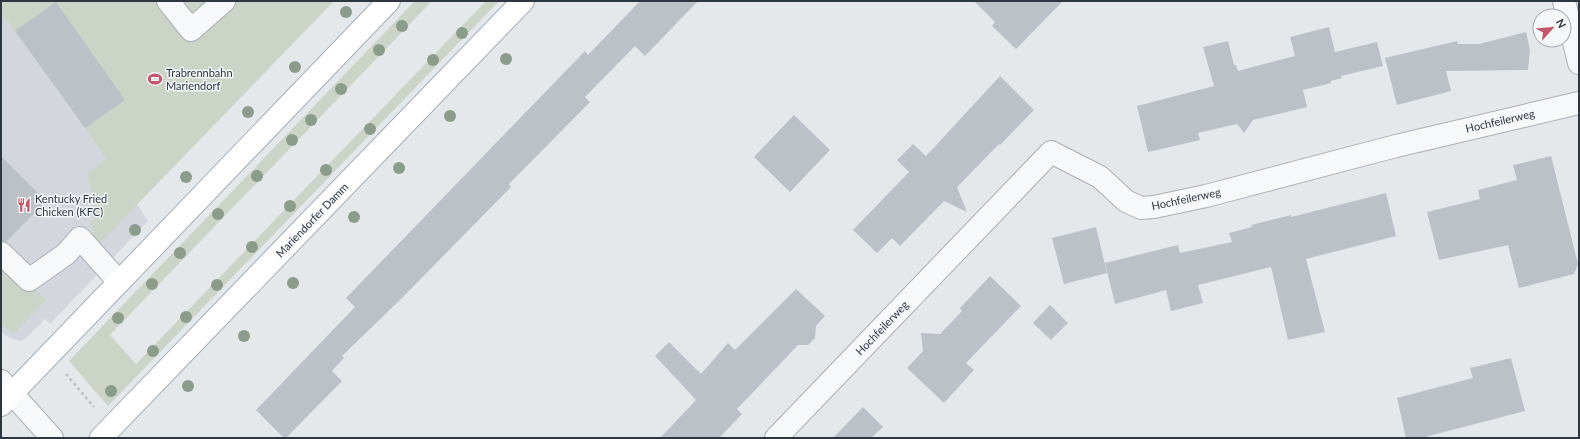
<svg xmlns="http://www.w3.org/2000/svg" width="1580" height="439" viewBox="0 0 1580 439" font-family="Lato,sans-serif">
	<rect width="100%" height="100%" fill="#e5e8eb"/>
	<path fill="#d3d7dd" d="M1 12 85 128 148 221 50 324 45 319 24 340 19 341 8 337 1 331Z"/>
	<path fill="#cbd4c7" d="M1 1H334L97 246 90 223 98 216 87 173 106 159 85 128 1 12Z
		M415 1H432L110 335 136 364 486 1H499L108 406 69 361Z
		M1 256 46 300 13 334 1 323Z"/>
	<path fill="#bcc1c8" d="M640 1H698L645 56 635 46 585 97 590 102 509 184 511 187 403 297 342 356 344 358 332 371 342 381 286 438H284L256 410 355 307 346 298 585 51 588 55Z
		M974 1H1063L1016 49 992 26 995 22Z
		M56 2 125 100 85 128 15 31Z
		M1329 27 1335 52 1377 42 1383 66 1341 76 1342 78 1331 81V83L1303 90 1307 107 1253 120 1244 133 1237 124 1198 133 1200 140 1148 152 1137 106 1214 86 1203 47 1228 41 1234 65H1236L1238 71 1295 56 1290 37Z
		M1526 32 1530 50 1528 70 1446 71 1451 91 1397 105 1385 58 1457 41 1458 44H1479Z
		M1000 76 1034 110 1000 145 999 144 957 187 967 212 944 201 900 246 892 238 877 253 853 230 909 172 897 160 913 144 926 156Z
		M794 115 830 150 790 192 754 157Z
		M1 156 46 201 6 242 1 241Z
		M1551 156 1578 264 1574 274 1519 288 1508 245 1439 260 1427 212 1480 199 1478 190 1517 180 1513 165Z
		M1386 193 1396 236 1306 259 1325 332 1288 340 1271 267 1198 285 1203 303 1171 311 1166 290 1115 304 1105 263 1178 245 1180 253 1232 242 1229 233 1252 227 1251 225 1291 215V217Z
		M1096 227 1107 273 1064 284 1052 238Z
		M990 276 1021 306 966 363 974 370 944 403 907 368 923 351 921 333 940 334 962 311 960 308Z
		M796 289 825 316 816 326 815 338 808 345H798L737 409 742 414 719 438H660L696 400 655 356 669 342 701 374 728 343 735 350Z
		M1050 305 1068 323 1051 340 1033 323Z
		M1511 358 1525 411 1421 438H1406L1397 398 1473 378 1470 368Z
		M863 407 883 427 871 438H833Z"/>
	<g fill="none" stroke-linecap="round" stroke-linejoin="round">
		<defs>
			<path id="minor" d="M168 1 191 30 224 1
				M1564 1 1579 63
				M1 253 29 280 66 254 80 238 119 282
				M1 381 52 438
				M776 438 1051 152 1100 177 1126 201 1141 208 1154 207 1206 196 1396 146 1579 103"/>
			<path id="major" d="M1 405 389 1
				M101 438 523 1"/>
		</defs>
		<use href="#minor" stroke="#aaafb5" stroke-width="24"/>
		<use href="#major" stroke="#a5adb6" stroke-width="24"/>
		<path stroke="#bbbec3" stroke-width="2.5" stroke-dasharray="3 3" stroke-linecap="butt" d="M66 374 94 407"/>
		<use href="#minor" stroke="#f7f8fa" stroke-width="22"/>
		<use href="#major" stroke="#fff" stroke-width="22"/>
	</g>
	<g fill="#8c9c8b">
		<circle cx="346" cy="12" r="6"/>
		<circle cx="402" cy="26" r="6"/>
		<circle cx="462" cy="33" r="6"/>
		<circle cx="379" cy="50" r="6"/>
		<circle cx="506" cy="59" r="6"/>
		<circle cx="433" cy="60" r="6"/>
		<circle cx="295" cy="67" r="6"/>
		<circle cx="341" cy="89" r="6"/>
		<circle cx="248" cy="112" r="6"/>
		<circle cx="450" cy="116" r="6"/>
		<circle cx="311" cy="120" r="6"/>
		<circle cx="370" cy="129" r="6"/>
		<circle cx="292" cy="140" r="6"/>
		<circle cx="399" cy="168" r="6"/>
		<circle cx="326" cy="170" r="6"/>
		<circle cx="257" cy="176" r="6"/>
		<circle cx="186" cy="177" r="6"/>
		<circle cx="290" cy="206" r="6"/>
		<circle cx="218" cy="214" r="6"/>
		<circle cx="354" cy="217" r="6"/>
		<circle cx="135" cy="230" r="6"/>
		<circle cx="252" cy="247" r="6"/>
		<circle cx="180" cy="253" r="6"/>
		<circle cx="293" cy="283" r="6"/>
		<circle cx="152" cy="284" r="6"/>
		<circle cx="217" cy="285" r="6"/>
		<circle cx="186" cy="317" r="6"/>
		<circle cx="118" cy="318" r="6"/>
		<circle cx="244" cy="336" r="6"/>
		<circle cx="153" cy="351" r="6"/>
		<circle cx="188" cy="386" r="6"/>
		<circle cx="111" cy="391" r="6"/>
	</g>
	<defs>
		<symbol id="stadium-bare" viewBox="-9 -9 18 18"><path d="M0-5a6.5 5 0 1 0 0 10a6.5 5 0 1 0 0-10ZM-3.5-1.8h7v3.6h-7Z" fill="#c3576e" stroke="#f4f6f8" stroke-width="2.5" paint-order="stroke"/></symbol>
		<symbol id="restaurant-bare" viewBox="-9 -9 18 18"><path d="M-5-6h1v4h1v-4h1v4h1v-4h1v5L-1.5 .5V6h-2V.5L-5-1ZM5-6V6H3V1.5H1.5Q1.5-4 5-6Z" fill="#c3576e" stroke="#f4f6f8" stroke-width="2.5" paint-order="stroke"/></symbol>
	</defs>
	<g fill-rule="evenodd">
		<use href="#stadium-bare" x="145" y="69" width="20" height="20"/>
		<use href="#restaurant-bare" x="14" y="195" width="20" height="20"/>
	</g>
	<g text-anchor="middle" stroke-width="3" stroke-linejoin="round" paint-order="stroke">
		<g font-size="11" fill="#2e3642" stroke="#f4f6f8" text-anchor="start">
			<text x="166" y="77">Trabrennbahn<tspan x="166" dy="13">Mariendorf</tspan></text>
			<text x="35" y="203">Kentucky Fried<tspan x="35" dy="13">Chicken (KFC)</tspan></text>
		</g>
		<g font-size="11" fill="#2e3642" stroke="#f4f6f8">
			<text transform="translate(1500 121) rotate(-13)" y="4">Hochfeilerweg</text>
			<text transform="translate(1186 199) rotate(-12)" y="4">Hochfeilerweg</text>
			<text transform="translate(312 220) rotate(-46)" y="4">Mariendorfer Damm</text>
			<text transform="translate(882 328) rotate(-46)" y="4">Hochfeilerweg</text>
		</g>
	</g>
	<rect width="1580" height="439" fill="none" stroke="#2e3642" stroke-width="4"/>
	<g transform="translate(1552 28) rotate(63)"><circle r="19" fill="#f4f6f8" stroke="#a5a9af"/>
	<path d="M0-3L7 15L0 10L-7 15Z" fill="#c3576e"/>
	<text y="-6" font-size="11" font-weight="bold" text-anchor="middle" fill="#2e3642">N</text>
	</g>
</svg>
